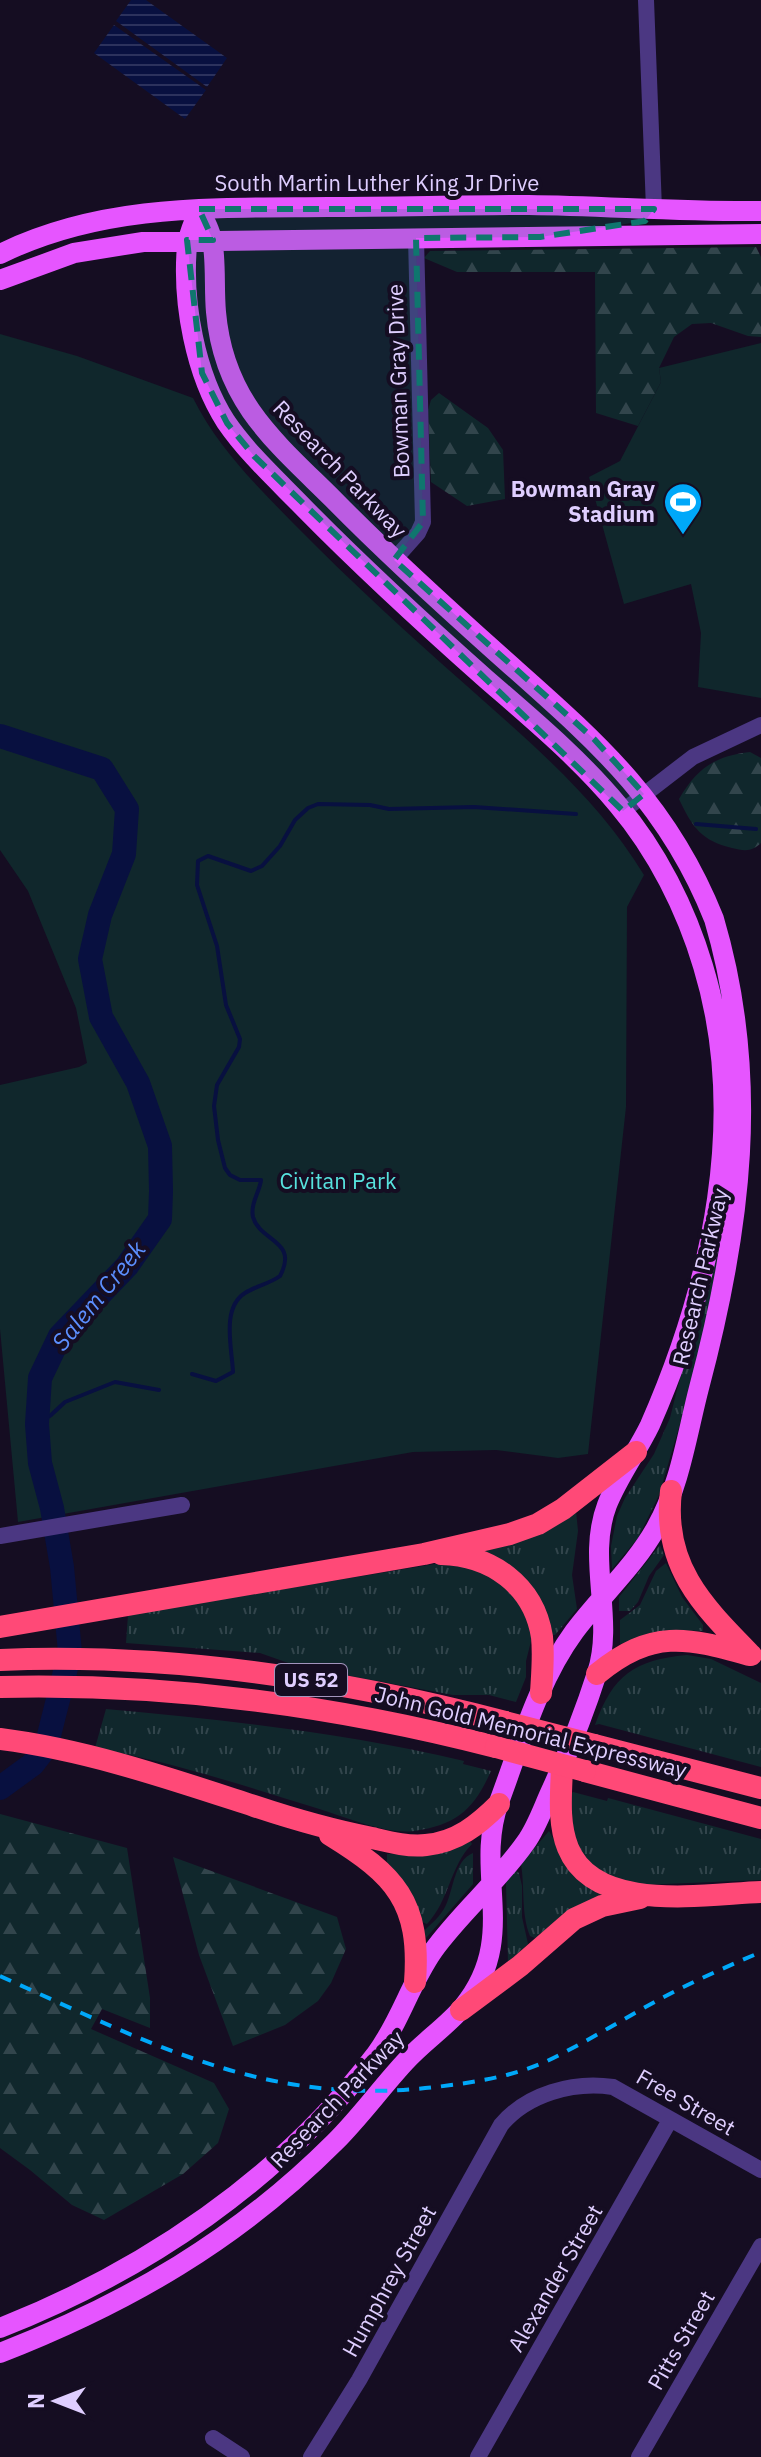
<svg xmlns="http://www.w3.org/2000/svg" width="761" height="2457" viewBox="0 0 761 2457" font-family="'IBM Plex Sans',sans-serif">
	<defs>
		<pattern id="grass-tufts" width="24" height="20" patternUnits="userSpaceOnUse" patternTransform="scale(2)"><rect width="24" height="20" fill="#10272c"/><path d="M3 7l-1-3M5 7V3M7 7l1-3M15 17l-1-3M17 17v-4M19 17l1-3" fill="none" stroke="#32454c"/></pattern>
		<pattern id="forest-firs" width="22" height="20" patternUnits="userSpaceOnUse" patternTransform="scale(2)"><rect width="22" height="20" fill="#10272c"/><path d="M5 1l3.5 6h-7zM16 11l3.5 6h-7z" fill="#32454c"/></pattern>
		<pattern id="water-rules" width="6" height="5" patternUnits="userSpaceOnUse" patternTransform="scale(2)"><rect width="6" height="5" fill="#081040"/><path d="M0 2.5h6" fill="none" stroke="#2c325d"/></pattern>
	</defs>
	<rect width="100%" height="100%" fill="#150d22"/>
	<path fill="url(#grass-tufts)" d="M717 978 729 1003 732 1213 685 1407 659 1495 638 1538 612 1569 611 1546 617 1516 625 1498 654 1454 670 1418 718 1226 712 979Z
		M576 1511 578 1531 572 1575 577 1609 555 1635H550L475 1548Z
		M660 1545 664 1555 649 1576 638 1602 630 1611H619V1597Z
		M447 1562 480 1568 519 1599 531 1631V1641L526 1661V1677L516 1702 489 1695H453L297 1666 260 1653 126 1643 128 1615Z
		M666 1563 682 1597 703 1625V1631L671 1630 620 1644V1620L640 1605 656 1571Z
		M687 1655 711 1659 761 1683V1767L599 1724 595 1725C613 1675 634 1660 687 1655Z
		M106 1709C227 1720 346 1733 464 1761L463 1764 491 1771C474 1809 457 1825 414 1831 386 1835 341 1815 313 1807 242 1785 168 1761 95 1748Z
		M573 1792 607 1801 608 1798 761 1839V1880L639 1885 602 1876 575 1844 570 1794Z
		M549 1831 556 1844 602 1896 569 1910 535 1938 530 1936C521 1914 525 1888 521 1864Z
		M470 1841 472 1844C450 1866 449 1901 427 1924L422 1922 400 1877 387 1862V1854L428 1855Z
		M473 1853V1884L426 1938 424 1931C432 1923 441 1916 446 1905 454 1888 454 1861 473 1853Z
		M515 1870 519 1873 522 1886V1917L528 1944 508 1962 506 1883Z"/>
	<path fill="url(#forest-firs)" d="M756 247 761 257V337L748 336 711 323 692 324 674 337 659 368 661 382 638 426 596 413 595 272H457L424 258 430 251Z
		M439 393 488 428 503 450 505 499 467 506 431 482 428 410 431 400Z
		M750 752 761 758V843C752 852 744 851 732 848 702 841 692 827 679 799 697 768 715 756 750 752Z
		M0 1814 127 1848 150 1998V2028L102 2009 91 2029 214 2083 229 2109 218 2143 183 2174 104 2220 72 2205 30 2170 0 2148Z
		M173 1857 337 1917 346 1949 331 1983 318 2001 285 2025 233 2046 199 1955Z"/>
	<path fill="#10272c" d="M0 334 77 356 193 398C218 448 256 485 295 525 350 581 408 634 467 686 533 745 598 799 644 875L627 907 626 1107 588 1454 558 1458 496 1450 413 1452 18 1522 0 1329V1085L79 1067 87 1063 76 1008 28 891 0 850Z
		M761 343V698L698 687 701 633 691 584 624 604 589 477 620 461 661 382 659 368Z"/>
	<path fill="url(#water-rules)" d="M131 0H146L227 58 207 87 116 21Z
		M114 25 206 90 185 119 94 53Z"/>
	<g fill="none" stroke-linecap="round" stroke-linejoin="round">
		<path stroke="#081040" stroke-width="4" d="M696 824 756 829
			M192 1374 216 1381 233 1372C232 1348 221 1308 245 1293 256 1286 269 1284 280 1276 299 1240 260 1242 253 1217 250 1204 260 1191 261 1180H240L230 1175 225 1168 218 1140 214 1106 217 1085 239 1047 240 1039 226 1005 217 946 197 885 198 861 208 856 251 871 262 866 280 846 295 820 308 808 318 804 370 805 389 809 474 807 576 814
			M37 1424 51 1415 65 1402 115 1382 159 1390"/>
		<path stroke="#081040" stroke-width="24" d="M0 736 102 769 127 809 124 854 100 915 90 959 101 1017 138 1083 160 1146 161 1191 160 1219 127 1266 60 1336 40 1378 37 1424 40 1463 52 1508 62 1567 70 1652 46 1747 33 1764 0 1788"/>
		<path stroke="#4b3782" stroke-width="16" d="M646 0 654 209
			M394 560 418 533 423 522 416 238
			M623 811 693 757 761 725
			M0 1536 182 1505
			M213 2438 242 2457
			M311 2457 359 2380 501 2125C527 2094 573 2081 613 2087L761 2170
			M478 2457 670 2120
			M639 2457 761 2246"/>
		<path stroke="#e655ff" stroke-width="20" d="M0 254C103 203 216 208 328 207 395 207 462 205 529 205 607 206 684 212 761 211
			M0 280 74 253 143 242 761 234
			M0 2328C145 2271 281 2179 376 2054 400 2022 410 1984 433 1951 461 1912 499 1881 526 1842 536 1828 542 1811 549 1795 567 1756 584 1714 597 1673 615 1618 586 1560 607 1505 618 1477 637 1452 650 1425 712 1284 749 1117 703 966 686 909 657 851 618 805 579 758 532 719 486 679 424 624 363 568 305 509 278 481 248 454 226 422 195 374 182 302 187 246 188 233 195 221 199 209
			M0 2353C128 2303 237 2240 335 2142 360 2117 381 2088 405 2062 423 2042 446 2027 463 2007 520 1937 473 1875 499 1802 520 1746 538 1681 574 1632 600 1597 634 1567 656 1528 680 1486 687 1434 699 1388 741 1230 761 1078 714 919 666 798 591 737 498 654 442 604 386 553 333 499 305 471 274 444 251 411 231 382 219 347 216 312 214 290 216 267 213 246 212 233 205 221 199 209"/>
		<path stroke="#ff4977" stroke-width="22" d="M671 1491C662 1566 703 1606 751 1655
			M441 1554C491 1555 534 1585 542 1637 544 1656 542 1675 541 1693
			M0 1627 424 1554 510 1534 538 1524 563 1509 636 1452
			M0 1660C170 1653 341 1679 505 1722
			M597 1674C652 1629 686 1637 749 1655
			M0 1687C168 1683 333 1705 496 1747
			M0 1739C87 1750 171 1779 254 1806 293 1819 331 1830 372 1838 389 1842 408 1847 426 1845 457 1842 478 1825 499 1804
			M594 1745 761 1788
			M562 1768C561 1795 558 1823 568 1848 595 1914 704 1894 761 1892
			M585 1771 761 1818
			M330 1835C395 1875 421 1902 415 1982
			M461 2010 520 1966 574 1919 602 1906 640 1898"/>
		<path stroke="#00a8f9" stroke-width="4" stroke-dasharray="12 10" stroke-linecap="butt" d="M0 1976C156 2046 274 2111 451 2085 483 2081 515 2075 545 2062 585 2043 623 2019 662 1998 694 1981 728 1966 761 1952"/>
		<path stroke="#ff4977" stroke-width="22" d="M505 1722 594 1745
			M496 1747 585 1771"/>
	</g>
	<path fill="#0f766e" fill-opacity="0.2" stroke="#0f766e" stroke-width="6" stroke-dasharray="16 10" stroke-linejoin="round" d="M199 209H654L645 221 540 237 416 238 423 522 394 560 594 739 644 794 623 811 254 456 227 423 202 373 187 240H213Z"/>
	<defs>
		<symbol id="stadium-pin" viewBox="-11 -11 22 30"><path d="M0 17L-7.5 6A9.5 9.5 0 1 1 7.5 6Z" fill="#00a8f9" stroke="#150d22"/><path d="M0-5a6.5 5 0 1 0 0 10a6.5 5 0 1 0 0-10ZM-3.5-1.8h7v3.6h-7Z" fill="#fff"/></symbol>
	</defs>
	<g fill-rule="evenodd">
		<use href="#stadium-pin" x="661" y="480" width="44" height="60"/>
	</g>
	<g text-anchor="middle" stroke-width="8" stroke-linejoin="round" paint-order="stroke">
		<rect fill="#150d22" stroke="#a294bd" stroke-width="2" x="275" y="1664" width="72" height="32" rx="6"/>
		<g font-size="20" font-weight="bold" fill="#dfceff">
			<text x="311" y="1687">US 52</text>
		</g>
		<g font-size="22" fill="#dfceff" stroke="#150d22">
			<text x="377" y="191">South Martin Luther King Jr Drive</text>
			<text transform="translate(398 381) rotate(-92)" y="8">Bowman Gray Drive</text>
			<text transform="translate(340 469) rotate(46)" y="8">Research Parkway</text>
			<text transform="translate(700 1277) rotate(-77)" y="8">Research Parkway</text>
			<text transform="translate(531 1732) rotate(14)" y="8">John Gold Memorial Expressway</text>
			<text transform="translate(337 2099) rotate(-46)" y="8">Research Parkway</text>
			<text transform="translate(686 2102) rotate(30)" y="8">Free Street</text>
			<text transform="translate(555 2278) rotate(-60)" y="8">Alexander Street</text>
			<text transform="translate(389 2281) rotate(-61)" y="8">Humphrey Street</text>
			<text transform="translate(681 2340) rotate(-60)" y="8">Pitts Street</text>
		</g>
		<g font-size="22" font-weight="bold" fill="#dfceff" stroke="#150d22" text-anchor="end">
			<text x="655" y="497">Bowman Gray<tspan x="655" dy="25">Stadium</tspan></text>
		</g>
		<g font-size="22" fill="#57e2de" stroke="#150d22">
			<text x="338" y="1189">Civitan Park</text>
		</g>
		<g font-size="24" font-style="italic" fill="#5c8fff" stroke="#150d22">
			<text transform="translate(99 1296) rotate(-51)" y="8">Salem Creek</text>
		</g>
	</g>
	<g transform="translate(56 2401) rotate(270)" stroke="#150d22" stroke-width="6" paint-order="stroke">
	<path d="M0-6L14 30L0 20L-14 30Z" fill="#dfceff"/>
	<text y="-12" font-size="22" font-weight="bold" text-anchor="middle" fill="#dfceff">N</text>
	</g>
</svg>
